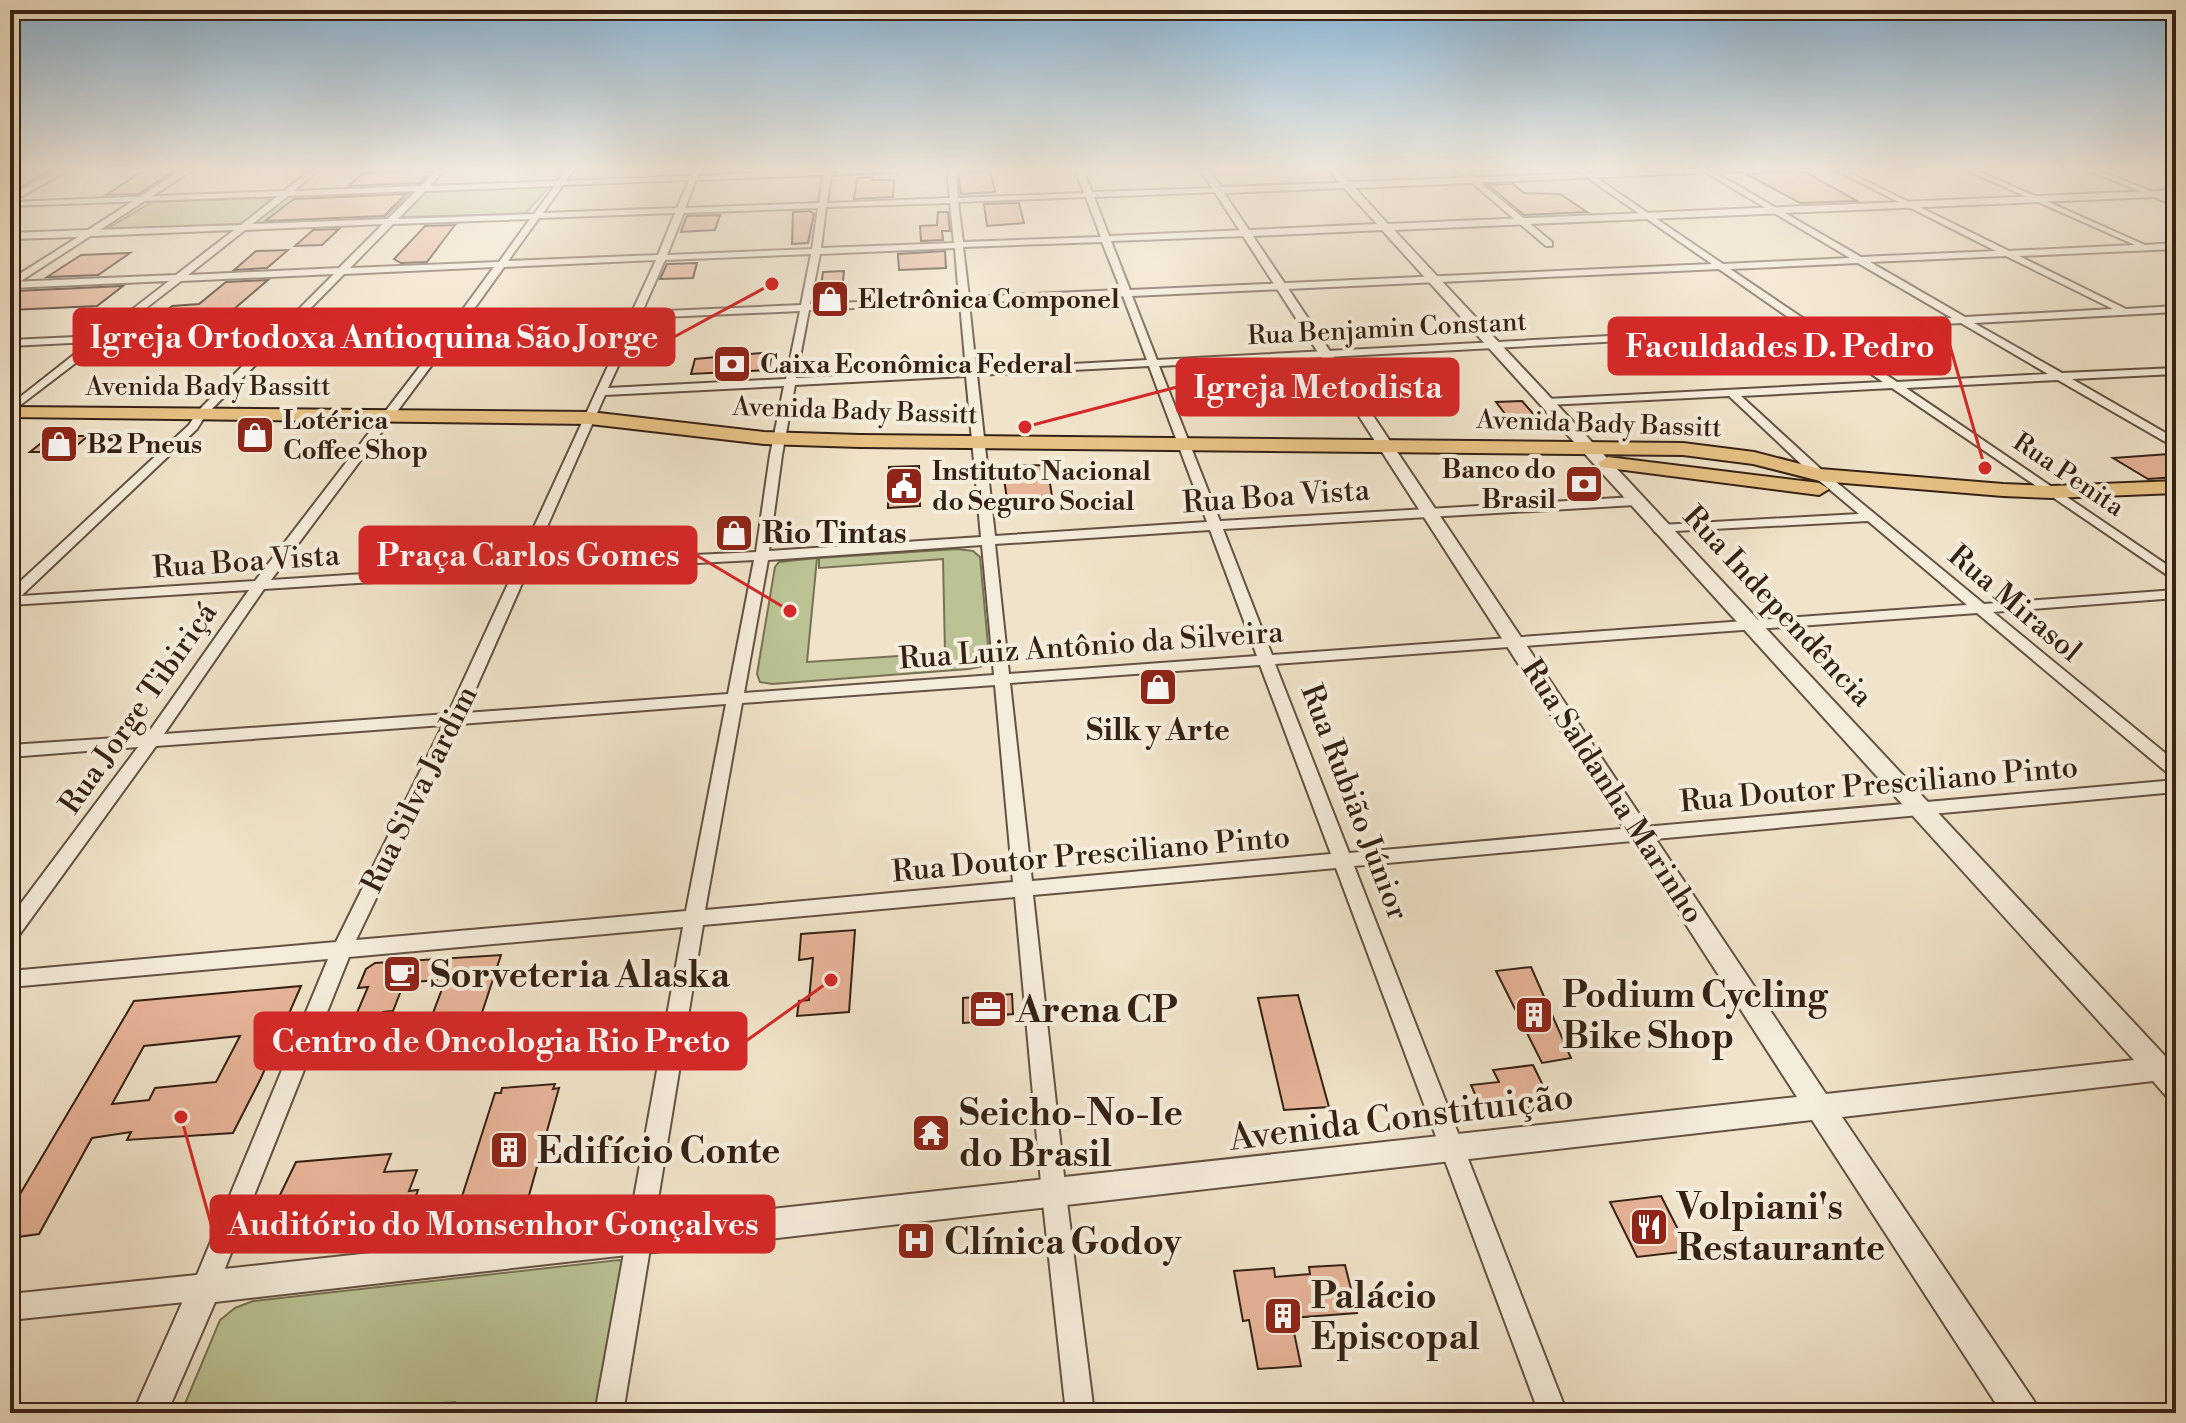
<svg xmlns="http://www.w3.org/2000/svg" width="2186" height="1423" viewBox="0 0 2186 1423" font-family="'Libre Bodoni',serif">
	<rect width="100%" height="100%" fill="#f0e3c9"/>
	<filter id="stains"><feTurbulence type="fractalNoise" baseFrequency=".0025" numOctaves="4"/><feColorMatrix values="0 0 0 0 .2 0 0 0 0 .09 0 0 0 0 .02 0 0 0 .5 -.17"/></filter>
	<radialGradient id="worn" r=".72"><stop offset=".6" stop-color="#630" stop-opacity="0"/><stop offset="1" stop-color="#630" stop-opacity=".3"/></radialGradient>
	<path fill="#bbc395" stroke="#787255" stroke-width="2" d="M549 187 525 214 400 217 426 192Z
		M412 192 383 219 254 223 288 197Z
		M265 198 270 200 243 223 231 226 105 230 152 202Z
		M958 549 973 551 980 557 989 656 983 666 969 669 772 684 760 682 757 674 775 567 779 562 817 558 807 662 945 653 943 559 819 568V558Z
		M619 1260 626 1263 599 1413H453L455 1402 425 1404 423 1413H181L220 1320 235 1308 253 1301Z"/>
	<path fill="#e7b498" stroke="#352115" stroke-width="2" fill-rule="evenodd" d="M26 169H52L10 193V178Z
		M146 169H177L139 194 106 195Z
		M432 171 420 183 349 186 363 173Z
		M991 171 995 192 961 194 958 172Z
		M1795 172H1805L1857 201 1800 203 1746 174Z
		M872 177V180H894L893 197 854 199 857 178Z
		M1513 184 1524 193 1560 194 1587 212 1524 215 1488 185Z
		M406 194 384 216 265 221 294 199Z
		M1019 203 1024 223 987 226 984 204Z
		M810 211 814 214 808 243 792 244 793 212Z
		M938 212H948L950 231H942L943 240 921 241 920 226 937 225Z
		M720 215 715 230 681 232 687 216Z
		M455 225 427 262 401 263 394 259 425 226Z
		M339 229 322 245 295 246 313 230Z
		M288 250 267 268 234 270 256 251Z
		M945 251 946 268 899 270 898 254Z
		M130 253 98 275 47 277 81 255Z
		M697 263 693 278 660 279 667 264Z
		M844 271 841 300 819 301 823 272Z
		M268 280 221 320 150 324 172 306 199 304 226 282Z
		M123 286 97 306 10 310V294L15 291Z
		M772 352 769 370 691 374 695 359Z
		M1522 401 1536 417 1509 419 1496 402Z
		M50 436H88L69 452H30Z
		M2169 454 2176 458V477L2148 479 2113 458Z
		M1047 465 1052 496 1007 499 1002 466Z
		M919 466 920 506 888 508 889 467Z
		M746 527 743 543 721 544 724 528Z
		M855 930 849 1012 797 1016 799 1001 809 1000 813 958 799 960 801 934Z
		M501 955 472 1043 463 1044 458 1057 415 1061 442 989H434L437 980 404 983 393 1011 383 1012 375 1031 348 1034 368 987 358 988 366 969 375 963Z
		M1531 967 1571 1058 1542 1063 1496 971Z
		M301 986 261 1078 233 1133 127 1140 131 1132 92 1138 39 1234 10 1238V1211L134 1001ZM240 1036 216 1082 155 1088 149 1100 112 1104 144 1046Z
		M1012 994 1013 1014 992 1016V1021L963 1023V998Z
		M1298 995 1329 1107 1284 1110 1258 998Z
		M1533 1065 1552 1104 1483 1112 1471 1085 1499 1082 1493 1070Z
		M555 1084 553 1089 559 1088 526 1206 520 1207 518 1213 461 1218 463 1212H457L495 1093H501L502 1088Z
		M391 1154 384 1172 417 1170 409 1191 418 1190 404 1231 366 1234 372 1220 273 1232 280 1213 275 1214 281 1198 278 1199 296 1162Z
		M1661 1196 1689 1251 1637 1257 1610 1202Z
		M1345 1265 1357 1313 1291 1318 1301 1366 1258 1369 1249 1320 1243 1321 1234 1271 1274 1268 1275 1277 1310 1274 1309 1267Z"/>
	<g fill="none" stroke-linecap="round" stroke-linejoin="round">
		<defs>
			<path id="minor" d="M312 169H320L294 191 421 186 438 169H445L430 186 558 181 567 169H574L566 181 691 176 693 169H701L698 176 824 169H934L831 175 827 203 950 198 947 169H955L958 198 1084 193 1075 169H1083L1092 192 1220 188 1217 192 1094 197 1109 236 1246 230 1250 233 1246 236 1111 241 1130 290 1712 264 1575 169H1583L1723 264 1850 258 1700 169H1709L1861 257 1996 251 1833 169H1842L2009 251 2135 245 1964 169H1974L2145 245 2176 243V249L2019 256 2126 309 2176 306V312L1974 323 2062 373 2176 368V374L2072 379 2176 439V448L2058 380 1906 388 2176 571V581L1892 388 1741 396 1824 472 1984 604 2176 590V598L1993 612 2176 762V777L2170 775 1977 613 1275 664 1349 853 2176 780V792L1354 866 1567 1413H1539L1336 868 1033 895 1066 1194 1094 1413H1066L1042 1194 1015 897 703 925 623 1413H595L683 927 349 957 214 1296 205 1300 10 1320V1294L197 1275 328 959 10 987V971L336 942 443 725 156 746 17 938 10 941V918L138 747 10 757V745L146 736 249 590 10 605V591L189 425 197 412 274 334 103 342 10 413V405L90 342 10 346V340L98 336 169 281 10 288V282L176 275 234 230 91 236 87 233 91 230 241 225 278 196 10 206V202L284 191ZM823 175 819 203 685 208 696 180ZM689 180 677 208 543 213 563 185ZM555 186 534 214 398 219 425 191ZM416 191 388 219 252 224 288 196ZM1086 197 1101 237 963 242 958 202ZM950 203 954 243 821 248 826 207ZM818 208 812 249 667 255 684 213ZM675 213 658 255 508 261 539 218ZM530 219 499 262 350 268 393 224ZM383 224 339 268 188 275 245 230ZM1102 242 1121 290 969 297 963 247ZM955 248 959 298 810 304 820 254ZM811 254 801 305 642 312 665 260ZM2006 256 2113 309 1965 317 1870 262ZM656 260 632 312 466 320 504 267ZM1858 263 1952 318 1813 325 1730 269ZM494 267 455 320 292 327 344 274ZM1719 269 1801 326 1157 360 1132 296ZM334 274 280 328 111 335 181 281ZM1123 296 1147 360 976 369 969 303ZM960 303 966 370 796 378 809 310ZM800 311 786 379 608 388 640 318ZM630 318 517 564 271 580 461 326ZM1961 323 2048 374 1897 382 1821 331ZM451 326 255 581 21 596 197 429 205 416 286 334ZM1809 331 1883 382 1547 399 1541 402 1547 405 1729 396 1816 478 1859 514 1660 525 1653 529 1655 532 1868 521 1967 605 1272 655 1223 529 1635 505 1641 501 1635 497 1220 521 1159 366ZM1149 366 1207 522 995 536 977 375ZM966 376 981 537 769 551 782 455 795 385ZM784 386 770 455 756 552 531 563 605 395ZM1210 530 1257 656 1009 674 995 544ZM982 545 994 675 744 693 768 560ZM754 560 728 694 465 713 527 572ZM513 573 448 714 164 734 264 589ZM1260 665 1331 854 1032 881 1010 683ZM995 685 1013 882 705 910 742 703ZM726 704 686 911 356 940 460 724Z
				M1456 169H1464L1552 242V246H1546Z
				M2085 169H2095L2176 201V206Z"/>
			<path id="tertiary" d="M59 169H70L10 203V196Z
				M183 169H194L10 288V280L78 237 10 239V233L88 230Z
				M1200 169H1209L1221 187 1339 183 1328 169H1337L1349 182 1698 169H1785L1355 188 1388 224 2176 190V196L1394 230 2165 1056 2176 1055V1099L2166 1096 2153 1081 1842 1117 2034 1401 2039 1413H2002L1812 1120 215 1302 167 1413H133L194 1276 205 1271 1797 1097ZM1344 188 1377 224 1249 230 1224 193ZM1382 230 2134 1060 1826 1094 1253 236Z"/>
			<path id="primary" d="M10 407 590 412 764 432 860 435 1683 443 1754 452 1820 469 2003 484 2052 486 2176 481V493L2052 498 2003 496 1820 481 1753 464 1683 455 860 447 764 444 590 424 10 417Z
				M1608 457 1819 483 1829 489 1819 495 1601 467 1598 463Z"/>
		</defs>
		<use href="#minor" stroke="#645242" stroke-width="4"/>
		<use href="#tertiary" stroke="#645242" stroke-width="4"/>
		<use href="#primary" stroke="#352115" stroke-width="4"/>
		<use href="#minor" fill="#f5eddc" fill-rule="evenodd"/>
		<use href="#tertiary" fill="#f5eddc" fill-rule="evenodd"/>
		<use href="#primary" fill="#e8c284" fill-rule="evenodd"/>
	</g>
	<linearGradient id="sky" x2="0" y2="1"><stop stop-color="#8bb7d8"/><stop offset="0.46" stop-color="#f8f2e7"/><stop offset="1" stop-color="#f8f2e7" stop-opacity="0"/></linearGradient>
	<rect width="2186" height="369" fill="url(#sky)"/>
	<defs>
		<symbol id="shop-square" viewBox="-11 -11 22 22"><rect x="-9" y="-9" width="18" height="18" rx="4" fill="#8f2418" stroke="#f5eddc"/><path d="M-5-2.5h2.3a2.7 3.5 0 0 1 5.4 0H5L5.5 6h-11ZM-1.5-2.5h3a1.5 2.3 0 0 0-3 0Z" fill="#fff"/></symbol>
		<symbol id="bank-square" viewBox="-11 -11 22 22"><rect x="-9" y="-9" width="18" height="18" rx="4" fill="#8f2418" stroke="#f5eddc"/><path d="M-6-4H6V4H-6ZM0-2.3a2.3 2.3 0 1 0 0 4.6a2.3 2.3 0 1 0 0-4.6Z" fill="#fff"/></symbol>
		<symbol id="civic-square" viewBox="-11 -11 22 22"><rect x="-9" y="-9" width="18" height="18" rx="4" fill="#8f2418" stroke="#f5eddc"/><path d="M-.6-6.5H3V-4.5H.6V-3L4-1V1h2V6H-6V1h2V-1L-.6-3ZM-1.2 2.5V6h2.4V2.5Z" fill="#fff"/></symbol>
		<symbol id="cafe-square" viewBox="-11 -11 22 22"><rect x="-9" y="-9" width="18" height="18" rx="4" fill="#8f2418" stroke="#f5eddc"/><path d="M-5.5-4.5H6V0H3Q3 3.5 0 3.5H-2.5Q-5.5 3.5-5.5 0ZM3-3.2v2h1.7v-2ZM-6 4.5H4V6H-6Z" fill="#fff"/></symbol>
		<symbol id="office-square" viewBox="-11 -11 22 22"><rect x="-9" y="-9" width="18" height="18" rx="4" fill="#8f2418" stroke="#f5eddc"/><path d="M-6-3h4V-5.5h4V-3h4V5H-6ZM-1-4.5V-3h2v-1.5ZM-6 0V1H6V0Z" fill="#fff"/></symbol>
		<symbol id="building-square" viewBox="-11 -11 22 22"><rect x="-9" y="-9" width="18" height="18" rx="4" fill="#8f2418" stroke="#f5eddc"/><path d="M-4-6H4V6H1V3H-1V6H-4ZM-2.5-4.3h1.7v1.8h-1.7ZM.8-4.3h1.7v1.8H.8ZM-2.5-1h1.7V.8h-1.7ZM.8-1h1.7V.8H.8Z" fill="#fff"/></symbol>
		<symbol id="temple-square" viewBox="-11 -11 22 22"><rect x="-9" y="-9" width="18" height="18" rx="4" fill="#8f2418" stroke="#f5eddc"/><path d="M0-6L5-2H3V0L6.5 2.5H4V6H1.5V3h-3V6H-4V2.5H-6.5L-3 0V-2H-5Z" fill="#fff"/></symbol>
		<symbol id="restaurant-square" viewBox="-11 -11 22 22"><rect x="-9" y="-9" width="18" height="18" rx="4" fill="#8f2418" stroke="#f5eddc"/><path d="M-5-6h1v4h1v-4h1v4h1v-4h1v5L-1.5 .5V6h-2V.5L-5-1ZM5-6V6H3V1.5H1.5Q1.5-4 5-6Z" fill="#fff"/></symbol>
		<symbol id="hospital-square" viewBox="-11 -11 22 22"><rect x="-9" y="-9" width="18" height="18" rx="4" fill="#8f2418" stroke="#f5eddc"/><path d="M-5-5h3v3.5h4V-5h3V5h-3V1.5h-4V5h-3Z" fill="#fff"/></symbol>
	</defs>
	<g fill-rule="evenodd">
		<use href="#shop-square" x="808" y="277" width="44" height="44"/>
		<use href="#bank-square" x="710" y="342" width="44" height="44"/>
		<use href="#shop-square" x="233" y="413" width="44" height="44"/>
		<use href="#shop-square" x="37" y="422" width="44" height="44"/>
		<use href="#bank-square" x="1562" y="462" width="44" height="44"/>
		<use href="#civic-square" x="882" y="464" width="44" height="44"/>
		<use href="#shop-square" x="712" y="511" width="44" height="44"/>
		<use href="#shop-square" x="1136" y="665" width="44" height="44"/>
		<use href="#cafe-square" x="380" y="952" width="44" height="44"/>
		<use href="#office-square" x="966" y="987" width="44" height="44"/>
		<use href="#building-square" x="1512" y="993" width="44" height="44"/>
		<use href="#temple-square" x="909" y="1111" width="44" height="44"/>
		<use href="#building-square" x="487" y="1128" width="44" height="44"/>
		<use href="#restaurant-square" x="1627" y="1205" width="44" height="44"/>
		<use href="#hospital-square" x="894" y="1219" width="44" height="44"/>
		<use href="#building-square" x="1261" y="1294" width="44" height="44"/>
	</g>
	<g text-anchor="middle" stroke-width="8" stroke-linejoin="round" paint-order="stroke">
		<g font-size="26" font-weight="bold" fill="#352115" stroke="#f5eddc" text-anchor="start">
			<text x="858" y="308">Eletrônica Componel</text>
			<text x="760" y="373">Caixa Econômica Federal</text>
			<text x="283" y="429">Lotérica<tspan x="283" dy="30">Coffee Shop</tspan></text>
			<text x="87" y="453">B2 Pneus</text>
			<text x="1556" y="478" text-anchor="end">Banco do<tspan x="1556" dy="30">Brasil</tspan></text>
			<text x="932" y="480">Instituto Nacional<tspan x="932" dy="30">do Seguro Social</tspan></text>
		</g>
		<g font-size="26" fill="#352115" stroke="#f5eddc">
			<text transform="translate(1387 328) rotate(-3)" y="9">Rua Benjamin Constant</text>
			<text x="208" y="395">Avenida Bady Bassitt</text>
			<text transform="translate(855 410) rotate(2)" y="9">Avenida Bady Bassitt</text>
			<text transform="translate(1599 423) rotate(2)" y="9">Avenida Bady Bassitt</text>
			<text transform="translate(2069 474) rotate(34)" y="9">Rua Penita</text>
		</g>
		<g font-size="30" fill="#352115" stroke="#f5eddc">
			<text transform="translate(1276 496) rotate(-4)" y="10">Rua Boa Vista</text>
			<text transform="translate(246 561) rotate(-4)" y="10">Rua Boa Vista</text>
			<text transform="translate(2015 603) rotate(40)" y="10">Rua Mirasol</text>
			<text transform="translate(1778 606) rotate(47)" y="10">Rua Independência</text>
			<text transform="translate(1091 645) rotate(-4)" y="10">Rua Luiz Antônio da Silveira</text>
			<text transform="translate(138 708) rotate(-55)" y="10">Rua Jorge Tibiriçá</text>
			<text transform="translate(1879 784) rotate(-5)" y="10">Rua Doutor Presciliano Pinto</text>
			<text transform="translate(419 789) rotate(-64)" y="10">Rua Silva Jardim</text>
			<text transform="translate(1613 791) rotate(57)" y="10">Rua Saldanha Marinho</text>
			<text transform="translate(1355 802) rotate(69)" y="10">Rua Rubião Júnior</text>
			<text transform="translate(1091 854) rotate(-5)" y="10">Rua Doutor Presciliano Pinto</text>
		</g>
		<g font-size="30" font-weight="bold" fill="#352115" stroke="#f5eddc" text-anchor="start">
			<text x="762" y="543">Rio Tintas</text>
			<text x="1158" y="740" text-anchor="middle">Silk y Arte</text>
		</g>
		<g font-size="36" font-weight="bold" fill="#352115" stroke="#f5eddc" text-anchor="start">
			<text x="430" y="987">Sorveteria Alaska</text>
			<text x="1562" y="1007">Podium Cycling<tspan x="1562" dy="41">Bike Shop</tspan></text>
			<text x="1016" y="1022">Arena CP</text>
			<text x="959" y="1125">Seicho-No-Ie<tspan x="959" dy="41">do Brasil</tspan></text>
			<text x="537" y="1163">Edifício Conte</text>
			<text x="1677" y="1219">Volpiani's<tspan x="1677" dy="41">Restaurante</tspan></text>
			<text x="944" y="1254">Clínica Godoy</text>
			<text x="1311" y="1308">Palácio<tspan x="1311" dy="41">Episcopal</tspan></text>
		</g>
		<g font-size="36" fill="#352115" stroke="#f5eddc">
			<text transform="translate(1401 1116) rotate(-7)" y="13">Avenida Constituição</text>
		</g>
	</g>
	<path fill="none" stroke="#d62828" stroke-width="3" d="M772 284L674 337M1985 468L1950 346M1025 427L1177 387M790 611L696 555M831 980L746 1041M181 1117L211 1224"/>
	<g fill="#d62828" stroke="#f5eddc" stroke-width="3">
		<circle cx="772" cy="284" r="8"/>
		<circle cx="1985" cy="468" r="8"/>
		<circle cx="1025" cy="427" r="8"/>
		<circle cx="790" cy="611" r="8"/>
		<circle cx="831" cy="980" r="8"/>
		<circle cx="181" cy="1117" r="8"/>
	</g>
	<g fill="#d62828" stroke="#d62828" stroke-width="3">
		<rect x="74" y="309" width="600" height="56" rx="8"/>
		<rect x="1609" y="318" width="341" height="56" rx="8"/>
		<rect x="1177" y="359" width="281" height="56" rx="8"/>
		<rect x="360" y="527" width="336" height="56" rx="8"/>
		<rect x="255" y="1013" width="491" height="56" rx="8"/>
		<rect x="211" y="1196" width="563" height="56" rx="8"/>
	</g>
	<g font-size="32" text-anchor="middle" font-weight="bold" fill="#fff">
		<text x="374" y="348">Igreja Ortodoxa Antioquina São Jorge</text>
		<text x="1780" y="357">Faculdades D. Pedro</text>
		<text x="1318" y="398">Igreja Metodista</text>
		<text x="528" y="566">Praça Carlos Gomes</text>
		<text x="501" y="1052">Centro de Oncologia Rio Preto</text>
		<text x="493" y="1235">Auditório do Monsenhor Gonçalves</text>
	</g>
	<rect width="2186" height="1423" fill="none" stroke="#f0e3c9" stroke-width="40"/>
	<rect x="12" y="12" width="2162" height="1399" fill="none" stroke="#352115" stroke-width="4"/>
	<rect x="20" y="20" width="2146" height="1383" fill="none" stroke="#352115" stroke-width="2"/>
	<rect width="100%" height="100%" filter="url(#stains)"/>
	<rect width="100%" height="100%" fill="url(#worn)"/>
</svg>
